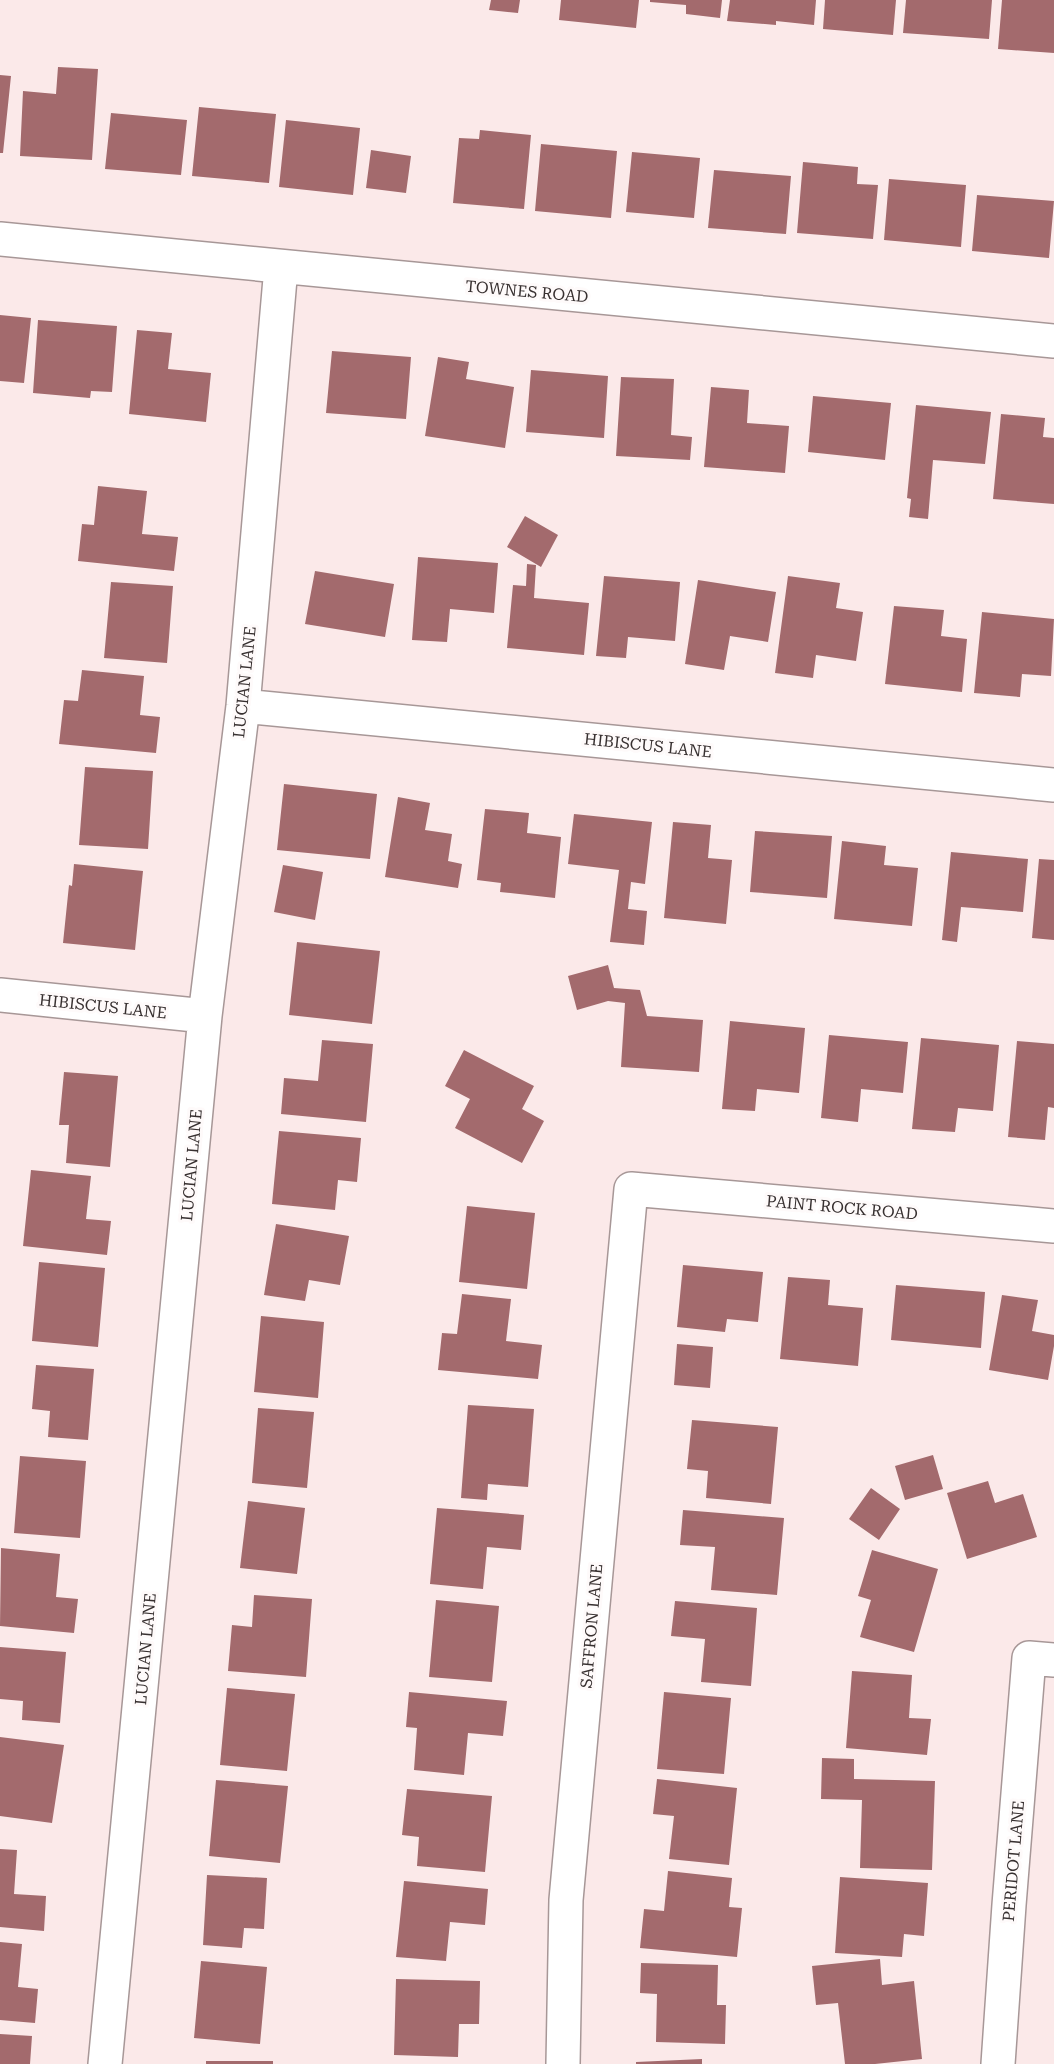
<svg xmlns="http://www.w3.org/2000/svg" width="1054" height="2064" viewBox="0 0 1054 2064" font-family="'Roboto Serif',serif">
	<rect width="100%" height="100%" fill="#fbe9e9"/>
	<path fill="#a36a6d" d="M491 0H520L518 13 489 10Z
		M561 0H639L636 28 559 20Z
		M650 0H722L720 18 686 14V5L650 2Z
		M730 0H816L814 25 776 21V25L727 21Z
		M825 0H896L893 35 823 29Z
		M906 0H992L989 39 903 33Z
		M1002 0H1054V53L998 49Z
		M58 67 98 69 92 160 20 156 23 91 56 94Z
		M0 75 11 76 3 153H0Z
		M199 107 276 114 269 183 192 176Z
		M111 113 187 120 181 175 105 169Z
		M286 120 360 128 353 195 279 187Z
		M480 130 531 135 524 209 453 203 459 138 479 139Z
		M541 144 617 151 611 218 535 211Z
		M371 150 411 156 406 193 366 188Z
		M632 152 700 158 694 218 626 212Z
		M803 162 858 167 857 184 878 185 873 239 797 233Z
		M714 170 791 176 786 234 708 228Z
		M889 179 966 185 961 247 884 240Z
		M977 195 1054 201 1049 258 972 251Z
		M0 315 31 318 24 383 0 381Z
		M38 320 117 326 112 392 91 391 90 398 33 393Z
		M137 330 172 333 168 369 211 373 206 422 129 414Z
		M332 351 411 357 406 419 326 413Z
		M438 357 469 362 466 379 514 387 505 448 425 436Z
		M531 370 608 376 604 438 526 432Z
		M621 377 674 379 671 435 692 437 690 460 616 456Z
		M711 387 749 390 747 423 789 426 785 473 704 467Z
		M813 396 891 403 885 460 808 452Z
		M916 405 991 412 985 464 933 460 928 519 909 517 911 499 907 498Z
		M1001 414 1045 418 1043 437 1054 438V504L993 499Z
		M98 486 147 491 142 534 178 537 174 571 78 561 82 524 94 525Z
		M525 516 558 535 541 567 507 547Z
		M418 557 498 563 494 613 450 609 447 642 412 640Z
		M527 564 536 565 534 598 589 603 584 655 507 648 513 585 526 586Z
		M315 571 394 584 385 637 305 624Z
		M604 576 680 582 675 641 628 637 626 658 596 656Z
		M788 576 840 583 836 608 863 612 856 661 816 655 813 678 775 673Z
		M698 580 776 592 768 642 730 636 724 670 685 664Z
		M111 582 173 586 167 663 104 658Z
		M894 606 944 610 941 636 967 639 962 692 885 684Z
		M982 612 1054 619 1051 676 1022 674 1020 697 974 693Z
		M82 670 144 676 140 715 160 717 156 753 59 744 64 700 78 701Z
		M85 767 153 771 148 849 79 845Z
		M284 784 377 794 370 859 277 850Z
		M398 797 430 803 425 830 452 834 448 861 462 864 458 888 385 877Z
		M485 809 529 813 527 833 561 837 555 898 500 892 501 883 477 880Z
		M574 814 652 822 645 884 631 882 628 909 647 911 644 945 610 942 619 870 568 864Z
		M673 822 711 825 708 858 732 860 726 924 664 918Z
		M755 831 832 836 827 898 750 892Z
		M842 841 886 846 884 865 918 868 912 926 834 919Z
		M951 852 1028 859 1023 912 961 907 957 942 942 940Z
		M1039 859 1054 860V940L1032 938Z
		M74 864 143 871 135 950 63 943 69 885 72 886Z
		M283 865 323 872 315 920 274 912Z
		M297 942 380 951 372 1024 289 1015Z
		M608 965 614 988 640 990 647 1016 703 1020 699 1072 621 1067 625 1003 608 1001 577 1010 568 976Z
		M730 1021 805 1028 799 1093 757 1089 755 1111 722 1109Z
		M829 1035 908 1042 903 1093 861 1089 858 1122 821 1118Z
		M921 1038 999 1045 993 1111 958 1108 955 1132 912 1129Z
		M322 1040 373 1044 366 1122 281 1114 284 1078 318 1081Z
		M1017 1041 1054 1044V1108L1048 1107 1045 1140 1008 1137Z
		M464 1050 534 1086 522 1109 544 1121 522 1163 455 1128 470 1099 445 1086Z
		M64 1072 118 1076 110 1167 66 1163 69 1125H59Z
		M279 1131 361 1138 357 1182 338 1180 335 1210 272 1204Z
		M31 1170 91 1176 86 1219 111 1221 107 1255 23 1246Z
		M467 1206 535 1213 527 1289 459 1282Z
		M276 1224 349 1236 340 1285 309 1280 305 1301 264 1295Z
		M39 1262 105 1268 98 1347 32 1341Z
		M683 1265 763 1272 758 1322 727 1319 725 1332 677 1327Z
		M788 1277 830 1280 828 1305 863 1308 858 1366 780 1359Z
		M896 1285 985 1292 981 1348 891 1340Z
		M462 1294 511 1299 506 1341 542 1345 538 1379 438 1370 442 1333 457 1334Z
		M1002 1295 1038 1300 1032 1331 1054 1335V1346L1048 1380 989 1370Z
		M261 1316 324 1322 318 1398 254 1392Z
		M677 1344 713 1347 710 1388 674 1385Z
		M36 1365 94 1369 88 1440 48 1437 50 1411 32 1409Z
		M468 1405 534 1409 528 1487 488 1484 487 1500 461 1498Z
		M258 1408 314 1412 307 1488 252 1483Z
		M692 1420 778 1427 771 1504 706 1498 708 1471 687 1469Z
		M933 1455 943 1489 905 1500 895 1466Z
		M20 1456 86 1461 80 1538 14 1533Z
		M988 1481 995 1503 1023 1494 1037 1537 967 1559 947 1493Z
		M871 1488 900 1509 879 1540 849 1519Z
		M248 1501 305 1508 297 1574 240 1568Z
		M437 1508 524 1515 521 1550 487 1547 483 1589 430 1584Z
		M683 1510 784 1518 777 1595 711 1590 715 1547 680 1545Z
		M1 1548 60 1554 56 1597 78 1599 74 1633 0 1626Z
		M872 1550 938 1569 914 1652 860 1637 871 1600 858 1596Z
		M254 1595 312 1599 306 1677 228 1671 232 1625 252 1627Z
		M436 1600 499 1606 492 1682 429 1677Z
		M675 1601 757 1608 751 1686 701 1682 705 1639 671 1636Z
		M0 1647 66 1652 60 1723 22 1720 23 1701 0 1699Z
		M852 1671 912 1675 909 1718 931 1719 927 1755 846 1748Z
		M227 1688 295 1694 287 1771 220 1765Z
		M409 1692 507 1701 503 1736 468 1733 464 1775 414 1770 417 1728 406 1727Z
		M664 1692 731 1698 724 1774 657 1769Z
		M0 1737 64 1745 52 1823 0 1816Z
		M822 1758 854 1759V1779L935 1781 932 1870 860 1868 862 1800 821 1799Z
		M657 1779 737 1788 729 1865 669 1859 674 1816 653 1814Z
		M216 1780 288 1786 280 1863 209 1856Z
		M407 1789 492 1796 485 1872 417 1866 419 1837 402 1835Z
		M0 1849 17 1850 14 1894 46 1896 44 1931 0 1927Z
		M668 1871 732 1878 729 1907 742 1908 737 1957 640 1948 644 1909 664 1911Z
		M207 1875 267 1878 264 1929 244 1928 242 1948 203 1945Z
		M840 1877 928 1883 924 1936 904 1934 902 1957 835 1953Z
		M404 1881 488 1889 485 1925 450 1922 446 1961 396 1957Z
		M0 1942 22 1944 18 1987 38 1989 35 2023 0 2020Z
		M880 1959 882 1985 914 1981 922 2059 875 2064H845L838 2003 816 2005 812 1966Z
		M201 1961 267 1967 260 2044 194 2038Z
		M641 1963 718 1965 717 2005H726L725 2044 656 2042 657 1994 640 1993Z
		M396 1979 480 1981 479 2024H459L458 2057 394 2055Z
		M0 2034 32 2036 30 2064H0Z
		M702 2059V2064H636V2062Z
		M206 2061H273V2064H206Z"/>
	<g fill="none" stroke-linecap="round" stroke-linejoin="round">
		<defs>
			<path id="minor" d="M0 239 1054 341
				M243 706 1054 785
				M0 995 205 1016
				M105 2064 205 1016 243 706 281 267
				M563 2064 566 1900 631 1189 1054 1226
				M998 2064 1009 1905 1029 1658 1054 1660"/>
		</defs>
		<use href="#minor" stroke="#a79797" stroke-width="36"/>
		<use href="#minor" stroke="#fff" stroke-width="33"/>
	</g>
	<g text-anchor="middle" stroke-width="6" stroke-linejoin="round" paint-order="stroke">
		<g font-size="16" fill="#373030" stroke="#fefafa">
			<text transform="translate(527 291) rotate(5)" y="6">TOWNES ROAD</text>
			<text transform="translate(244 682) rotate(-84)" y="6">LUCIAN LANE</text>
			<text transform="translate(648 745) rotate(6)" y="6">HIBISCUS LANE</text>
			<text transform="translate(103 1006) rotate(6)" y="6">HIBISCUS LANE</text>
			<text transform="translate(191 1165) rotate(-85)" y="6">LUCIAN LANE</text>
			<text transform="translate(842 1207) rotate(5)" y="6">PAINT ROCK ROAD</text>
			<text transform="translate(591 1626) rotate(-85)" y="6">SAFFRON LANE</text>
			<text transform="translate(145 1649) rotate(-85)" y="6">LUCIAN LANE</text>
			<text transform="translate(1013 1861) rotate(-85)" y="6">PERIDOT LANE</text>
		</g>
	</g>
</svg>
